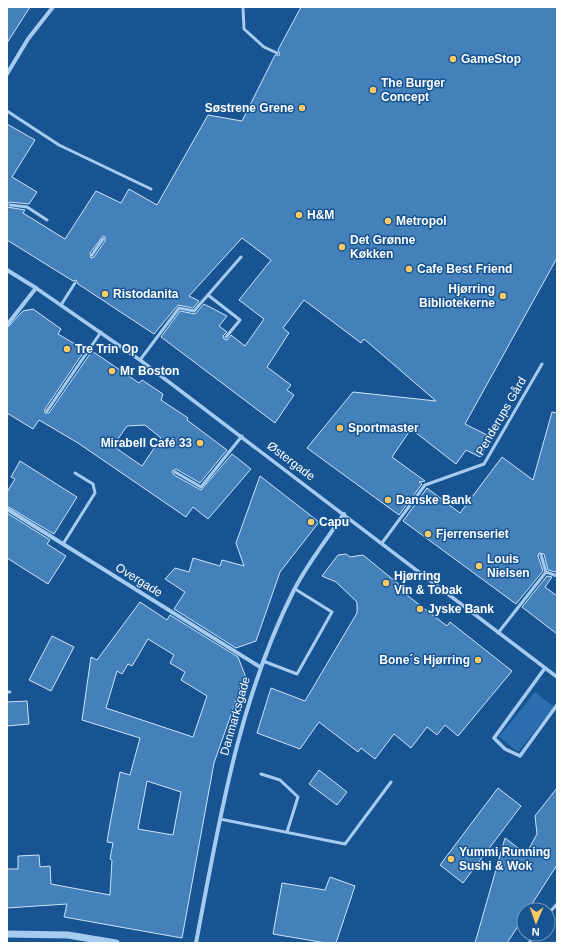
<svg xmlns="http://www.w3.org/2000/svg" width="564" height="950" viewBox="0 0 564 950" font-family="Arial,sans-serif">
	<rect width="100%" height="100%" fill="#175491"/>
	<path fill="#2a6eaf" d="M535 692 554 707 518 752 499 737Z"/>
	<path fill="#4480ba" stroke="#cce4fb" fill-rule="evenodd" d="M7 7H30L7 43Z
		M301 7H557V258L465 424 491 437 480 457 466 450 456 464 411 429 392 457 425 481 419 482 422 484 399 515 307 448 353 392 436 401 364 339 361 343 304 300 283 328 289 333 267 367 291 385 287 390 294 395 275 423 161 337 180 311 195 314 204 304 227 316 219 326 227 332 223 336 224 339 227 340 231 335 245 346 264 319 239 300 271 260 242 238 189 296 199 301 193 308 178 305 154 334 78 284 76 280 73 281 7 240V124L35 140 12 177 37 192 29 204 10 202 7 204V207L25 210 23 213 65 239 96 191 121 203 129 189 157 205 208 115 242 121 275 55H280L278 50ZM103 236 105 237V241L94 257 91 258 90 253Z
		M33 309 61 329 58 334 85 350 45 409V413H49L92 351 139 383 142 380 163 394 161 400 188 418 187 420 227 450 200 483 176 469 172 471 174 475 201 490 232 454 251 469 208 519 193 507 186 517 78 443 39 420 33 429 7 413V328L23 311ZM145 425 161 438 142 466 113 446 127 426Z
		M552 412 557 413V570L556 572 548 570 544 554 539 553 538 556 543 571 516 604 403 521 427 488 460 513 502 457 533 480Z
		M20 461 77 497 54 534 7 506V492L15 479 11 477Z
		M260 476 319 522 280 572 256 641 236 648 174 609 185 592 165 579 175 568 189 572 193 558 220 566 222 560 244 566 236 543Z
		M7 513 50 540 47 544 66 556 48 584 7 558Z
		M346 554 350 557 363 555 401 586 399 589 447 626 450 622 512 671 458 736 445 725 437 735 427 727 411 748 394 734 375 759 361 748 358 752 319 722 300 749 257 733 271 688 305 701 357 613V602L336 582 322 576 338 555Z
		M547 576 552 577 545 587 557 596V634L522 607Z
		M140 602 167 620 170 615 238 657 245 675 214 763 182 938 64 917 67 904 7 908V869H18V856L39 855 40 867 50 866 51 884 110 895 112 860 110 859 113 843 107 842 110 824 120 772 130 775 140 738 82 720 91 657 97 660ZM148 639 174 655 170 663 185 672 181 680 207 696 193 737 106 708 117 671 122 674 128 664 132 666ZM147 781 181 792 173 835 138 829Z
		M52 636 74 647 51 691 29 680Z
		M27 701 29 724 7 726V702Z
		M319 770 347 792 337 805 309 784Z
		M498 788 521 806 463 883 440 865Z
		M557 788V865L528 910H524V917L507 943H475L505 838 526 854 537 834 535 816Z
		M330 877 355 886 336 943H326L273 934 282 883 325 890Z"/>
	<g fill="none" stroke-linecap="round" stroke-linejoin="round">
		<path stroke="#a5cbf0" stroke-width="3" d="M243 7 244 29 264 47 277 53
			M7 111 59 145 151 189
			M10 205 27 207 47 220
			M92 255 103 239
			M208 295 240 320 226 337
			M61 305 75 283
			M140 360 179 308 194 311 241 257
			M47 411 101 332
			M175 472 201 487 242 436
			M382 543 425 485 484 464 542 364
			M63 544 95 493 93 484 75 473
			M546 572 557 576
			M498 633 546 572 541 555
			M263 661 297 674 332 612 295 589
			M7 692H10
			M261 774 280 780 298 797 287 832
			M220 819 345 844 391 782
			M548 914 557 904
			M529 943 535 934"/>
		<path stroke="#a5cbf0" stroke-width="3.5" d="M36 288 140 360 557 677
			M545 668 494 738 505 749 520 756 557 705"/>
		<path stroke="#a5cbf0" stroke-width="4" d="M7 74 28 39 53 7
			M7 270 36 288 7 325
			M7 509 260 667
			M196 943C219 823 238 701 294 590 306 566 328 537 344 514"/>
		<path stroke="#a5cbf0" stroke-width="7" d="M7 934 68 935 116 943"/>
	</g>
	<g fill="#ffc964" stroke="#175491" stroke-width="1.5">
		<circle cx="453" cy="59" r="4"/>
		<circle cx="373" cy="90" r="4"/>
		<circle cx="302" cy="108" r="4"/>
		<circle cx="299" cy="215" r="4"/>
		<circle cx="388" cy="221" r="4"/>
		<circle cx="342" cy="247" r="4"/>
		<circle cx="409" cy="269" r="4"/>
		<circle cx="105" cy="294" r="4"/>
		<circle cx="503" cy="296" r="4"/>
		<circle cx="67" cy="349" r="4"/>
		<circle cx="112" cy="371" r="4"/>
		<circle cx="340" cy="428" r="4"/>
		<circle cx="200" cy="443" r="4"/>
		<circle cx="388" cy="500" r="4"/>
		<circle cx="311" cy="522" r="4"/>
		<circle cx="428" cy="534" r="4"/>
		<circle cx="479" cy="566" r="4"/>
		<circle cx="386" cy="583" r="4"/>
		<circle cx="420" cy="609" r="4"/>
		<circle cx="478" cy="660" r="4"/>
		<circle cx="451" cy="859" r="4"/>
	</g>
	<g text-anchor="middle" stroke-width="3" stroke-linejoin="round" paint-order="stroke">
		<g font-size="12" font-weight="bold" fill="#fff" stroke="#175491" text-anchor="start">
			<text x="461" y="63">GameStop</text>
			<text x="381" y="87">The Burger<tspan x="381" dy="14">Concept</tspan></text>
			<text x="294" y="112" text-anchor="end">Søstrene Grene</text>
			<text x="307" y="219">H&amp;M</text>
			<text x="396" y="225">Metropol</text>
			<text x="350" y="244">Det Grønne<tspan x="350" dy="14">Køkken</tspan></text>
			<text x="417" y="273">Cafe Best Friend</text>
			<text x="495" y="293" text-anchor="end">Hjørring<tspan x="495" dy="14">Bibliotekerne</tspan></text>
			<text x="113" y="298">Ristodanita</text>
			<text x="75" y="353">Tre Trin Op</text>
			<text x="120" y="375">Mr Boston</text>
			<text x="348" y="432">Sportmaster</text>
			<text x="192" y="447" text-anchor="end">Mirabell Café 33</text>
			<text x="396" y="504">Danske Bank</text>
			<text x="319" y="526">Capu</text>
			<text x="436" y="538">Fjerrenseriet</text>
			<text x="487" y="563">Louis<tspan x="487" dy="14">Nielsen</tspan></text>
			<text x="394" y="580">Hjørring<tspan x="394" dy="14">Vin &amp; Tobak</tspan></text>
			<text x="428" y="613">Jyske Bank</text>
			<text x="470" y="664" text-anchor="end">Bone´s Hjørring</text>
			<text x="459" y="856">Yummi Running<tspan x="459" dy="14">Sushi &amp; Wok</tspan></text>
		</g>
		<g font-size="12" fill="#fff" stroke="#175491">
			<text transform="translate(501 416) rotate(-60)" y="4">Penderups Gård</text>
			<text transform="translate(291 461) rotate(37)" y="4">Østergade</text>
			<text transform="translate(139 580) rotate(32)" y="4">Overgade</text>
			<text transform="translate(235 716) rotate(-74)" y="4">Danmarksgade</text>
		</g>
	</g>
	<rect width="564" height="950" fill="none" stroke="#ffffff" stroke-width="16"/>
	<g transform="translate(536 922) rotate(182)"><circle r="19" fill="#175491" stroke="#7498bd"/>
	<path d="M0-3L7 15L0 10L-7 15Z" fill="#ffc964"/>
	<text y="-6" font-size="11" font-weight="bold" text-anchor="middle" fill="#ffffff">N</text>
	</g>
</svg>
